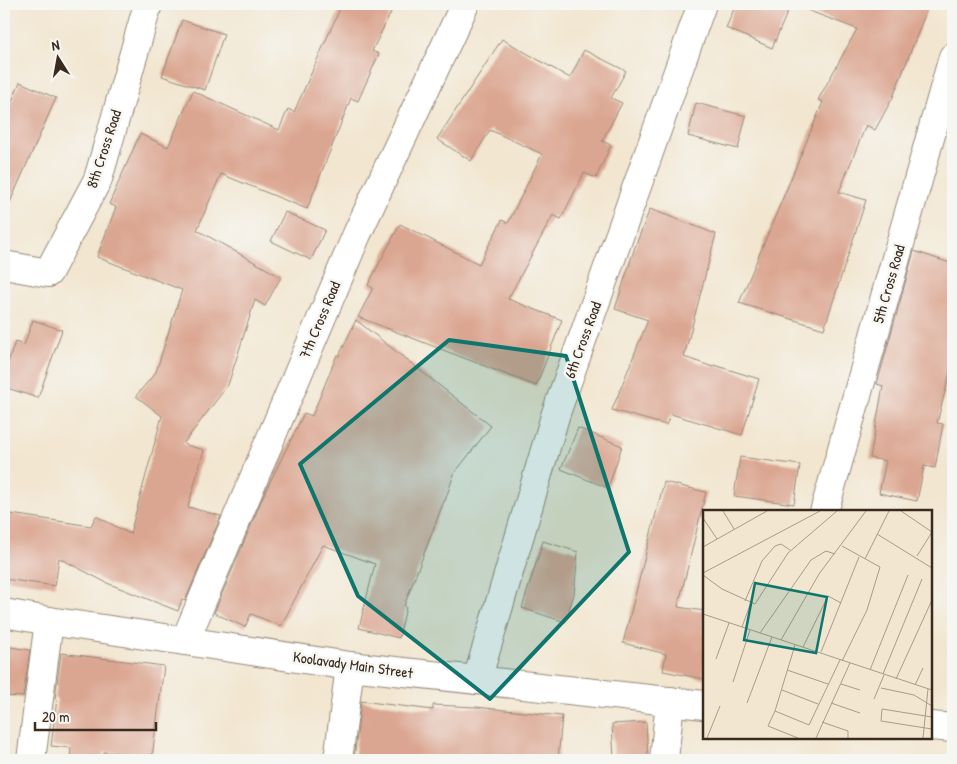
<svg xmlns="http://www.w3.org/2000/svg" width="957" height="764" viewBox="0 0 957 764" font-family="'Patrick Hand',sans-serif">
	<rect width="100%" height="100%" fill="#f6f6f2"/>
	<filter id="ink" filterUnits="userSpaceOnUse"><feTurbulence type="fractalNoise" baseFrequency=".02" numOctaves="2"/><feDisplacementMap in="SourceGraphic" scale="10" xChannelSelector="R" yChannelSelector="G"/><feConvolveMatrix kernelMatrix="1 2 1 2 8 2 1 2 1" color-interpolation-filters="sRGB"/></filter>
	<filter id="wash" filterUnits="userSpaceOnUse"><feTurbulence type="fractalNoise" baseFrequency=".0096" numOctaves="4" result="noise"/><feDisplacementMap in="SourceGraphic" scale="20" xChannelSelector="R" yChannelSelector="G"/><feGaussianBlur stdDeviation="1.12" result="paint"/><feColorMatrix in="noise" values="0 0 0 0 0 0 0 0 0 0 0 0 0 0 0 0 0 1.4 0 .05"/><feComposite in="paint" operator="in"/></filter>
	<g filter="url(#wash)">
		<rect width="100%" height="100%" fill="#f2e6d0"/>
		<g id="blocks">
			<path fill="#dba691" d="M342 4H395L372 51 379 54 358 101 351 98 307 209 221 174 197 230 281 277 265 306 255 300 228 385 183 444 204 450 188 507 221 516 185 601 182 599 178 611 107 583 59 558 55 586 4 579V513L91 526 96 516 130 534 162 416 136 396 156 372 182 290 97 257 116 207 109 204 140 134 168 147 193 91 279 130 288 109 294 112Z
				M736 4H791L772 48 726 28Z
				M800 4H929L893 97 875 130 866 125 839 192 866 200 824 329 739 303 823 102 818 100 857 29 799 7Z
				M182 20 224 34 205 90 162 76Z
				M502 39 570 78 584 50 626 71 611 98 622 103 602 141 611 145 596 178 584 173 561 219 553 215 508 299 562 320 536 386 358 317 373 288 368 285 400 224 479 264 502 220 508 223 542 154 490 130 471 161 437 139Z
				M20 82 56 98 4 216V120Z
				M696 103 746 116 738 149 688 136Z
				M650 209 716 234 684 357 713 367 714 365 759 379 742 435 671 414 666 425 612 410 648 320 615 309 635 247Z
				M285 212 325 230 311 260 271 241Z
				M914 251 953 264V360L937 423 943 424 935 468 924 466 917 501 879 493 886 461 870 458 883 386 877 384Z
				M33 320 62 330 38 398 4 387V374L15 342 24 345Z
				M356 320 491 426 454 474 445 501H444L404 606 406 607 399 638 359 628 375 564 323 545 281 626 251 614 245 627 214 613 265 492 304 413 312 416 337 355 339 356Z
				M578 428 622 446 608 488 561 469Z
				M740 457 800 465 794 504 734 496Z
				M664 482 706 492 678 607 704 611V679L663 671 666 654 623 643Z
				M543 541 578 552 574 594 565 622 522 608Z
				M4 646 30 650 23 697 4 696Z
				M61 653 164 666 152 757 104 752 103 760H70L71 748 51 746 57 699H55Z
				M361 701 433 710V705L476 707 562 716 558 760H495L419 756 418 760H354Z
				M646 722 648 757 614 759 612 724Z"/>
		</g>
	</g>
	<g filter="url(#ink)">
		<use href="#blocks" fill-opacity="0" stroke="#968877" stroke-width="1"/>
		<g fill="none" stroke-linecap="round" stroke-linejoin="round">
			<defs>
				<path id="minor" d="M4 265 48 273 98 179 148 4
					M824 512 953 57
					M185 641 357 234 465 4
					M477 680 556 413 702 4
					M31 760 49 621
					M338 760 350 666
					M664 760 670 701"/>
				<path id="major" d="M4 613 49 621 185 641 350 666 704 705
					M931 726 953 728"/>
			</defs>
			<use href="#minor" stroke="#968877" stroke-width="30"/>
			<use href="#major" stroke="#968877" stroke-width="30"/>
			<use href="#minor" stroke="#fff" stroke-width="28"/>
			<use href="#major" stroke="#fff" stroke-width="28"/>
		</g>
	</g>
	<path fill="#0f766e" fill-opacity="0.2" stroke="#0f766e" stroke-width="4" stroke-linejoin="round" d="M449 340 566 356 629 552 490 699 358 596 300 464Z"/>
	<g text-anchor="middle" stroke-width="5" stroke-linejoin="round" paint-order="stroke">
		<g font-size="15" fill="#3b2a1e" stroke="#f6f6f2">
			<text transform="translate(104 149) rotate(-72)" y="5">8th Cross Road</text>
			<text transform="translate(889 284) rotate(-74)" y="5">5th Cross Road</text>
			<text transform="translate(320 320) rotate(-67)" y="5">7th Cross Road</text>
			<text transform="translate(583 340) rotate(-70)" y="5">6th Cross Road</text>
			<text transform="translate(353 665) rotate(8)" y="5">Koolavady Main Street</text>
		</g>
	</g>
	<g transform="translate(703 510)">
		<rect width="229" height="229" fill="#f2e6d0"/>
		<path fill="none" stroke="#a99b89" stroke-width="1" d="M20 1 31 19M198 1 229 22M0 8 14 29M174 24 229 58M0 37 64 1M214 46 229 22M162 49 186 1M0 63 117 1M0 65 19 79 52 94 85 43 134 1M42 91 59 51 72 36 78 34 87 40M0 104 229 180M39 117 48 92M57 123 108 50 123 41 132 44M78 130 116 64 163 1M92 135 72 201 106 215 137 150M100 137 125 86 138 93M118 142 156 47M13 149 26 113M139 151 164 100 177 57 139 36M84 160 125 174M167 160 205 65M180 164 219 69M193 169 229 90M30 172 47 120M138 174 157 180M212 175 220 158M178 178 211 185 229 196M79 180 115 194M171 189 181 165M44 193 69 127M128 193 157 203M72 201 65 216 95 228M229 207 179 199 178 211 229 219M119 212 145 221V228M4 228 17 196M113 228 147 153M220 228 225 179"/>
		<path fill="#0f766e" fill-opacity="0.15" stroke="#0f766e" stroke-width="2.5" d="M52 73 124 87 113 143 41 130Z"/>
		<rect width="229" height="229" fill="none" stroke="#3b2a1e" stroke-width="2.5"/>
	</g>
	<rect width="957" height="764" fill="none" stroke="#f6f6f2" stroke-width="20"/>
	<g transform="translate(58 58) rotate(349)" stroke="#f6f6f2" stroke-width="4" paint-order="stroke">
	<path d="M0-4L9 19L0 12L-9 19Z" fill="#3b2a1e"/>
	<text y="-8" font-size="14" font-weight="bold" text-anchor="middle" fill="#3b2a1e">N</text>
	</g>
	<path d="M35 722v8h121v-8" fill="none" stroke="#3b2a1e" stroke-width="2.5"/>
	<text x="42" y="722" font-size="15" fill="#3b2a1e" stroke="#f6f6f2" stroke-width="4" paint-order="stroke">20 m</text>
</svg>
